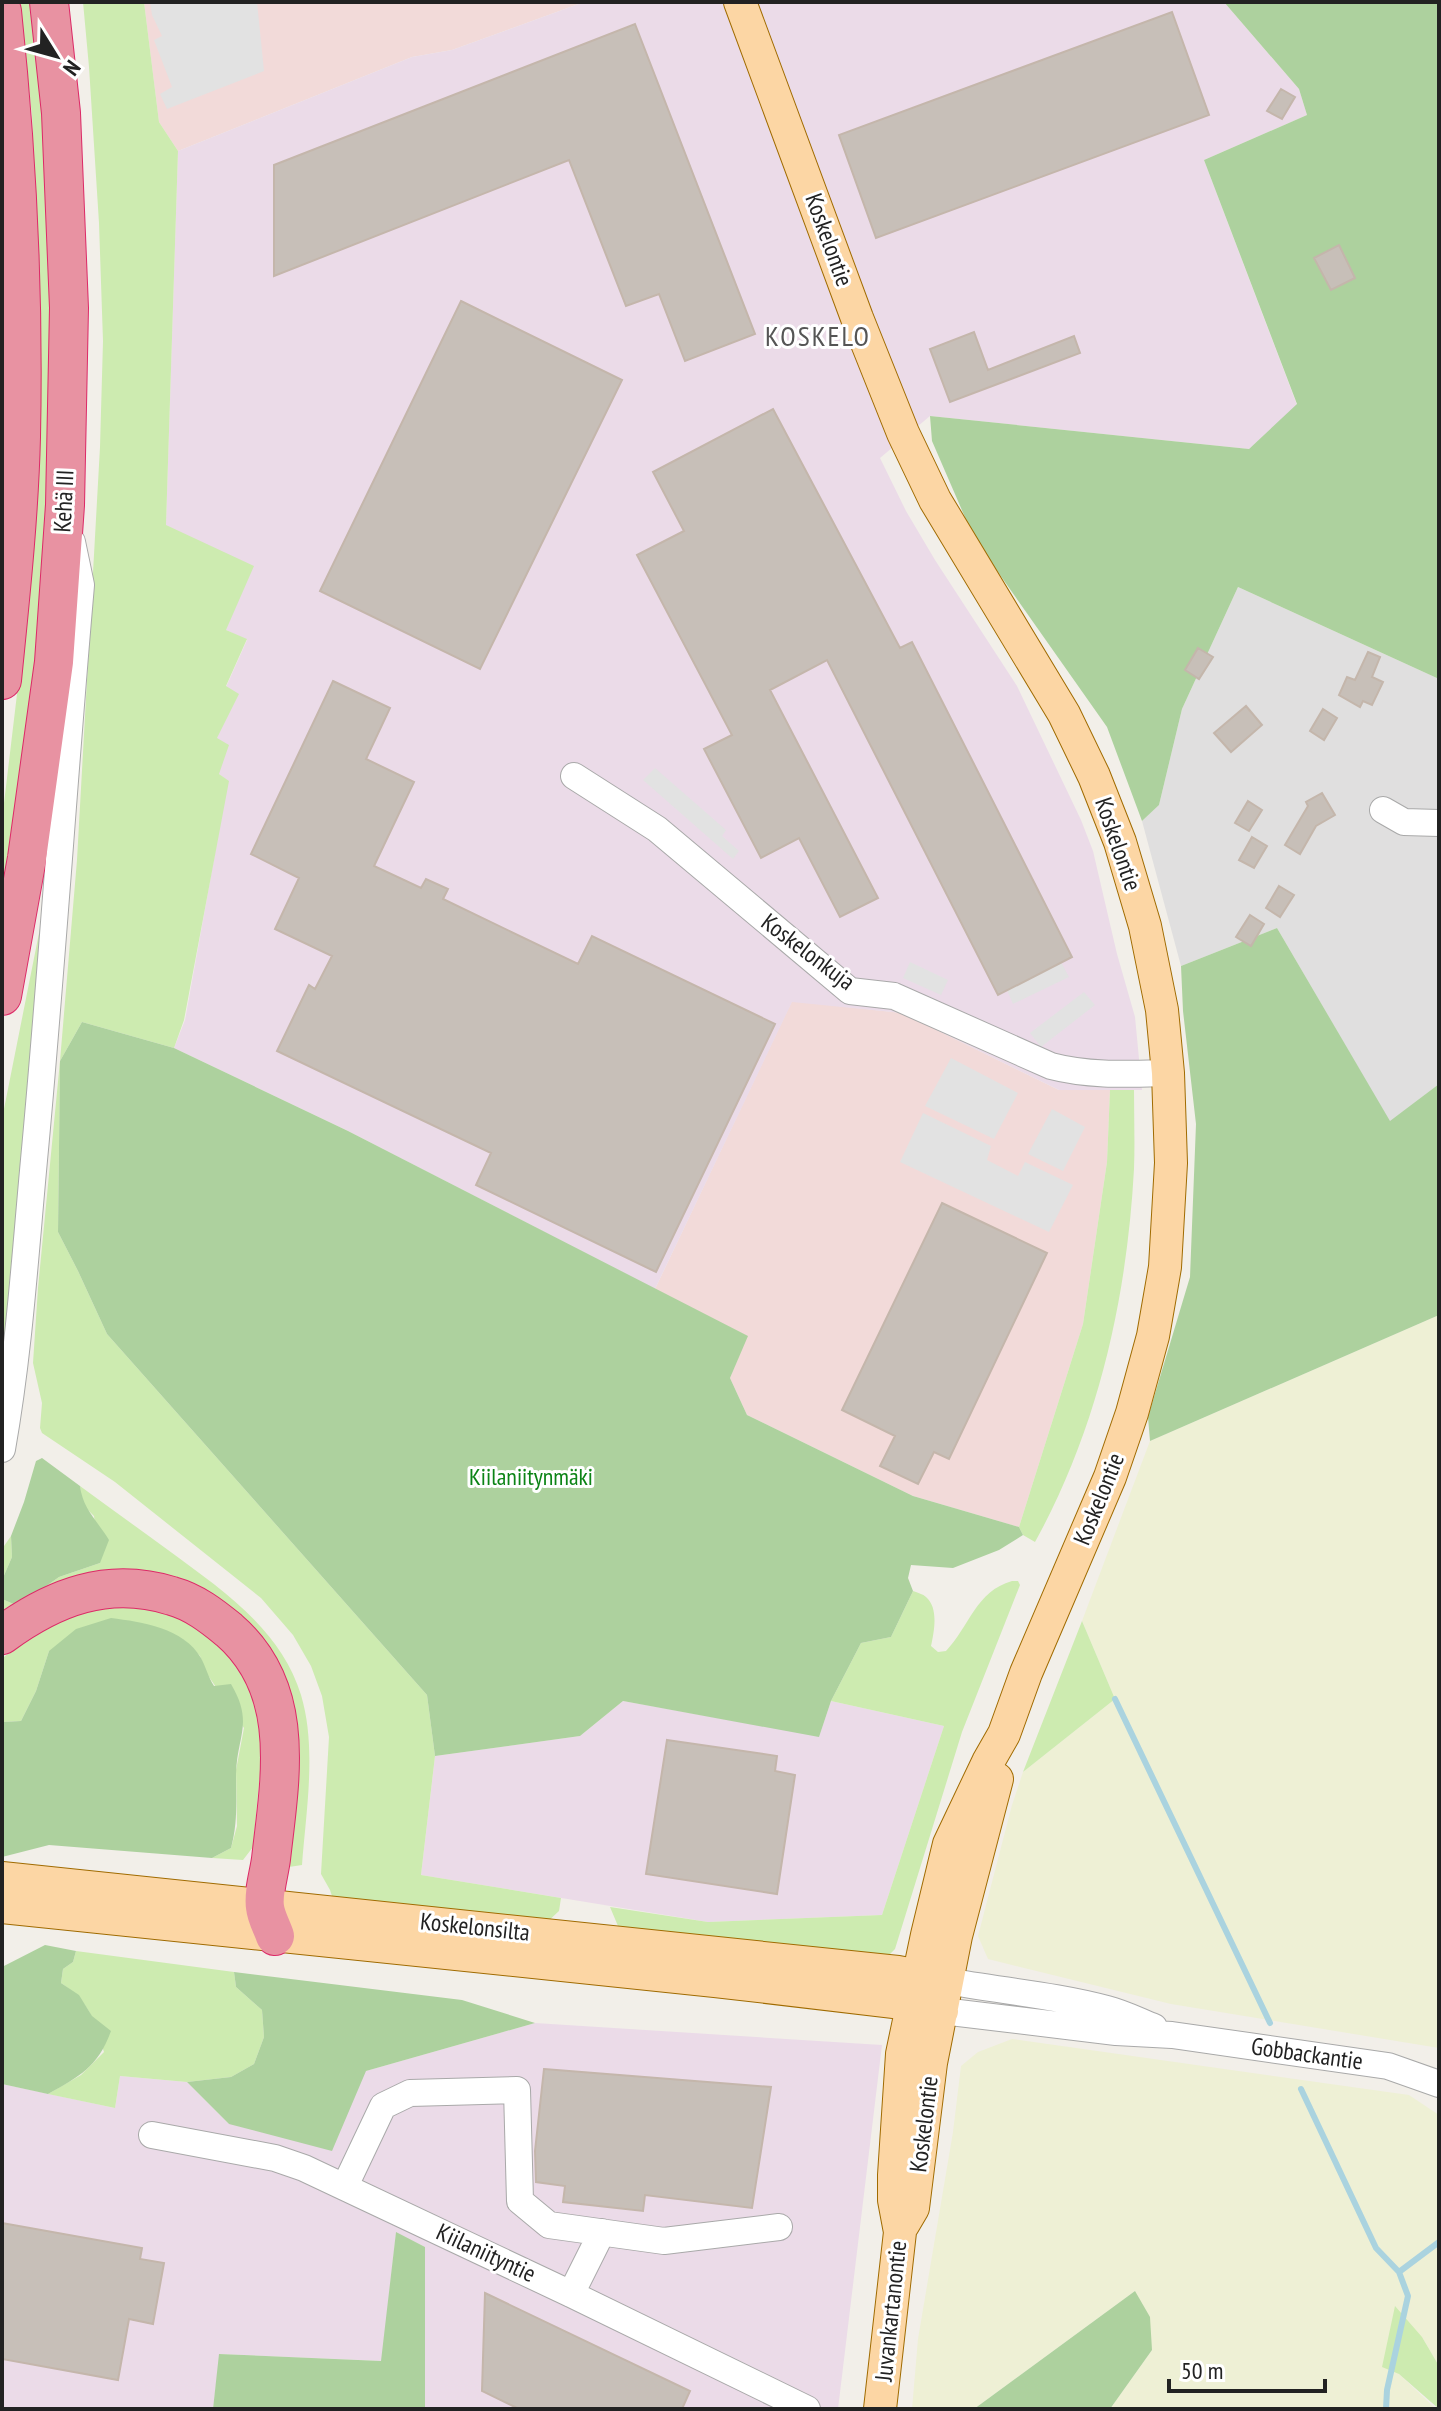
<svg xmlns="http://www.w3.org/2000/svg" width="1441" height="2411" viewBox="0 0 1441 2411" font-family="'PT Sans Narrow',sans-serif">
	<rect width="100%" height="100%" fill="#f2efe9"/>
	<path fill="#e0dfdf" d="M1238 587 1439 679V1084L1390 1122 1277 928 1181 966 1142 821 1159 805 1182 709Z"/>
	<path fill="#f2dad9" d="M144 2H584L452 50 412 57 178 151 159 122Z
		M792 1001 902 1013 1059 1090H1110L1107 1162 1083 1324 1019 1527 913 1496 747 1415 730 1378 747 1336 655 1289Z"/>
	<path fill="#ebdbe8" d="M584 2H1224L1299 89 1307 115 1204 160 1297 405 1249 449 930 416 880 458 906 511 935 560 1017 686 1081 820 1093 851 1117 954 1135 1017 1142 1090H1059L902 1013 792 1002 655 1289 348 1131 174 1048 185 1020 228 781 219 774 217 738 226 687 247 640 226 630 166 525 178 151 412 57 452 50Z
		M623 1701 819 1736 831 1701 944 1726 882 1915 708 1922 421 1875 435 1756 580 1736Z
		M535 2023 882 2045 838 2409H425V2247L396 2233 382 2361 220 2354 213 2409H2V2084L115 2108 120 2076 187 2082 229 2124 366 2071Z"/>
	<path fill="#eef0d5" d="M1439 1315V2048L1171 2004 988 1959 978 1936 1012 1805 1023 1772 1115 1699 1082 1621 1150 1441Z
		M1012 2039 1409 2095 1439 2115V2366L1422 2337 1399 2374 1436 2409H1110L1152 2350 1135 2291 974 2409H912L918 2339 953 2132 961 2066 978 2052Z"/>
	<path fill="#cdebb0" d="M19 2H36L55 302 42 624 2 917V820L25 627 39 307 32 115Z
		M83 2H144L159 122 178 151 166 525 254 566 226 630 247 639 226 686 239 694 217 738 229 745 219 774 229 781 184 1020 174 1048 82 1022 60 1061 58 1232 78 1271 107 1334 427 1695 435 1756 421 1875 561 1898 559 1911 544 1925 334 1902 330 1890 321 1874 329 1737 322 1696 311 1666 293 1635 261 1598 115 1482 42 1433 40 1428 42 1403 33 1363 38 1288 60 1061 77 860 100 447 103 341 99 223 89 67Z
		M43 913C28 1074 18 1235 2 1396V1119Z
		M1110 1090H1134C1134 1116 1135 1143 1134 1169 1127 1298 1098 1428 1035 1542L1023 1535 1019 1527 1083 1324 1107 1162Z
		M80 1486C109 1507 139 1529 168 1550 221 1589 281 1629 301 1695 317 1748 306 1811 302 1865L289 1867 295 1760 195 1589 2 1619V1599L18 1606 59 1577 100 1563 94 1516 82 1504Z
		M11 1536 12 1557 2 1580V1549Z
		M1012 1581H1018L1020 1585 962 1732 895 1949 888 1956 628 1934 618 1926 610 1907 708 1922 882 1915 944 1726 831 1701 861 1643 891 1637 913 1591C918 1593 923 1594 926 1597 939 1608 934 1632 931 1646L938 1652 946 1651C969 1627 976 1591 1012 1581Z
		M114 1602 168 1608 221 1639 262 1709 261 1763 253 1847 243 1860 212 1858 231 1848 237 1826 236 1770 244 1728 207 1674 200 1656 184 1640 49 1651 36 1691 21 1721 2 1722V1659L4 1657 29 1636 59 1617Z
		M1082 1621 1115 1699 1023 1772Z
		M76 1951 234 1972 236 1987 262 2010 264 2037 254 2064 231 2077 187 2082 120 2076 115 2108 48 2094 81 2075 104 2052C93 2019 91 2003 61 1983L63 1969 73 1962Z
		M1395 2306 1422 2337 1439 2366V2409L1399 2374 1382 2367Z"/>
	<path fill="#add19e" d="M1224 2H1439V679L1238 587 1182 709 1159 805 1142 821 1107 727 974 538 932 441 930 416 1249 449 1297 404 1204 160 1307 115 1299 89Z
		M1277 928 1390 1121 1439 1084V1315L1150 1441 1148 1417 1190 1277 1196 1124 1183 1011 1181 966Z
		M82 1022 174 1048 348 1131 748 1336 730 1378 747 1415 913 1496 1019 1527 1023 1535 999 1550 953 1568 911 1565 908 1578 913 1591 891 1637 861 1643 831 1701 819 1737 623 1701 580 1736 435 1756 427 1695 107 1334 78 1271 58 1232 60 1061Z
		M42 1458 80 1486C83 1509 96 1519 109 1540L100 1563 59 1577 18 1606 2 1599V1580L12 1557 11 1536 24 1502 36 1461Z
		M111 1618C142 1622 184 1628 201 1658 206 1667 208 1677 214 1686L231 1684C254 1723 237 1735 236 1774 236 1801 238 1822 231 1848L212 1858 49 1845 2 1857V1722L21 1721 36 1691 49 1651 76 1629Z
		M45 1945 76 1951 73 1962 63 1969 61 1983 79 1995 92 2016 111 2031C98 2067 80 2076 48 2094L2 2084V1967Z
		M234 1972 462 2000 535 2023 366 2071 332 2151 229 2124 187 2082 231 2077 254 2064 264 2037 262 2010 236 1987Z
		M396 2232 425 2247V2409H213L219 2354 381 2361Z
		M1135 2291 1150 2317 1152 2350 1110 2409H974Z"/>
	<path fill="#e2e2e2" d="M150 2H257L264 71 167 109 160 94 172 87 154 40 162 36 152 15Z
		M655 768 726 830 722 836 739 851 733 859 643 780Z
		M910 962 948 980 941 995 903 978Z
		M1061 962 1069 977 1013 1004 1007 990Z
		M1084 992 1095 1005 1041 1047 1030 1033Z
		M951 1058 1018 1093 994 1139 925 1106Z
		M1052 1109 1085 1127 1063 1171 1028 1154Z
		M923 1113 991 1146 987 1160 1018 1176 1025 1162 1073 1185 1049 1232 900 1162Z"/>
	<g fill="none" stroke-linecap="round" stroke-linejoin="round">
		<path stroke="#aad3df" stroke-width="6" d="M1115 1699 1270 2023
			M1301 2089 1376 2248 1399 2272
			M1386 2409 1387 2390 1408 2296 1399 2272 1439 2242"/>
	</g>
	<path fill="#c7bfb8" stroke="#c4b6ab" stroke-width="2" d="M1172 12 1209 115 876 238 839 135Z
		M635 24 755 334 685 361 659 294 626 306 569 160 274 276V165Z
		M1281 89 1295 97 1282 119 1267 111Z
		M1339 245 1355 278 1331 290 1314 258Z
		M461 301 622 380 480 669 320 591Z
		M974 332 988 370 1074 336 1080 353 950 402 930 349Z
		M773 409 900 648 912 642 1072 957 998 995 827 660 770 690 878 898 840 917 799 838 761 858 704 749 732 735 637 555 684 531 653 472Z
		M1198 648 1213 657 1199 679 1185 670Z
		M1368 652 1380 657 1372 677 1383 682 1372 705 1363 701 1360 707 1339 695 1347 677 1355 680Z
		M333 681 390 708 366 759 414 782 374 866 421 888 426 879 448 889 443 899 578 964 592 936 775 1024 656 1272 476 1185 491 1153 277 1051 309 985 315 989 332 956 275 929 299 878 251 854Z
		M1246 706 1262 725 1231 752 1214 733Z
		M1323 709 1337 718 1324 740 1310 731Z
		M1322 793 1335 815 1316 826 1300 854 1285 845 1308 806 1306 802Z
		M1248 801 1262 810 1249 831 1235 823Z
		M1252 837 1267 846 1254 868 1239 860Z
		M1279 886 1294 895 1280 917 1266 908Z
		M1250 915 1264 924 1251 946 1236 937Z
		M942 1203 1047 1253 949 1459 934 1452 918 1484 880 1466 895 1436 842 1410Z
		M667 1740 777 1756 775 1771 795 1775 777 1894 646 1874Z
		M544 2069 771 2087 752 2208 645 2195 643 2211 563 2202 565 2186 536 2182 535 2151Z
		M2 2223 142 2248 140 2259 164 2263 153 2324 129 2319 118 2380 2 2359Z
		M485 2293 690 2391 682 2409H519L482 2391Z"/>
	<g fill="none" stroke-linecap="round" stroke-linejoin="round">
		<defs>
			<path id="minor" d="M574 776 657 829 850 991 894 996 1051 1066C1089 1076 1128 1074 1168 1073
				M1383 810 1404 822 1439 823
				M2 1449C19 1353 25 1257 34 1160 52 969 64 777 81 585L72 542
				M947 1981C1001 1991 1055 1995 1107 2009 1123 2013 1139 2021 1154 2027
				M942 2011 1116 2032 1172 2035 1388 2066 1439 2084
				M152 2135 275 2158 304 2168 571 2294 807 2409
				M345 2186 383 2106 410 2093 517 2090 520 2201 549 2225 664 2241 779 2227
				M571 2294 602 2232"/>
			<path id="major" d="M740 2 857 318 903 433 935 500 1064 714 1094 776 1120 842 1145 926 1162 1010 1168 1073 1171 1163 1165 1267 1153 1336 1132 1413 1110 1477 1026 1673 1004 1734 988 1762 949 1844 927 1935 902 2054 894 2175V2200L900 2232 880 2409
				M2 1878 898 1972 947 1981
				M2 1907 715 1981 894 2002 942 2011
				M903 2225 913 2208 931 2063 956 1936 997 1779"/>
			<path id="highway" d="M2 11C17 152 24 295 21 437 19 518 10 600 2 680
				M2 996 27 858 54 662 65 505 69 308 61 113 49 2
				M2 1635C54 1597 108 1576 172 1596 194 1602 212 1616 229 1630 298 1690 280 1779 271 1859 269 1874 263 1893 265 1907 266 1917 272 1927 275 1936"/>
		</defs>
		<use href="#minor" stroke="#a9a9a9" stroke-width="28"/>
		<use href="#major" stroke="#a06b00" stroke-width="34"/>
		<use href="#highway" stroke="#dc2a67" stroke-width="40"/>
		<use href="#minor" stroke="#fff" stroke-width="26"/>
		<use href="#major" stroke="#fcd6a4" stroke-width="32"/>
		<use href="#highway" stroke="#e892a2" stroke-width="38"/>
	</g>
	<g text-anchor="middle" stroke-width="6" stroke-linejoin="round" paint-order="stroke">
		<g font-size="24" fill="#222" stroke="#fff">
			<text transform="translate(829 240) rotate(70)" y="8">Koskelontie</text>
			<text transform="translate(64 501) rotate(-87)" y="8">Kehä III</text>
			<text transform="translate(1118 844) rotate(71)" y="8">Koskelontie</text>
			<text transform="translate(808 952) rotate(37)" y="8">Koskelonkuja</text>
			<text transform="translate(1099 1499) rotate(-68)" y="8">Koskelontie</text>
			<text transform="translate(475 1927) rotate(6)" y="8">Koskelonsilta</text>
			<text transform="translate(1307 2054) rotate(8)" y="8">Gobbackantie</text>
			<text transform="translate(924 2124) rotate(-83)" y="8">Koskelontie</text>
			<text transform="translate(486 2253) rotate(25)" y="8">Kiilaniityntie</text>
			<text transform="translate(891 2311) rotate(-84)" y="8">Juvankartanontie</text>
		</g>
		<g font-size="24" fill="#0c8416" stroke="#fff">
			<text x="531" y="1485">Kiilaniitynmäki</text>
		</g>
		<g font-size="28" letter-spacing="2" fill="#555" stroke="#fff">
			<text x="818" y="346">KOSKELO</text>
		</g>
	</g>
	<rect width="1441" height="2411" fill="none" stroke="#222222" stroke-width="8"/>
	<g transform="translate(56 56) rotate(127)" stroke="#ffffff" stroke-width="6" paint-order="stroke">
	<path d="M0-6L14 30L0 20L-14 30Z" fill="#222222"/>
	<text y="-12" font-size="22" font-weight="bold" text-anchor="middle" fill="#222222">N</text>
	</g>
	<path d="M1169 2379v12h156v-12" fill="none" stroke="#222222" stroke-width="4"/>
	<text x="1181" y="2379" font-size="24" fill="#222222" stroke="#ffffff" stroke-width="6" paint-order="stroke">50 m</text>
</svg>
